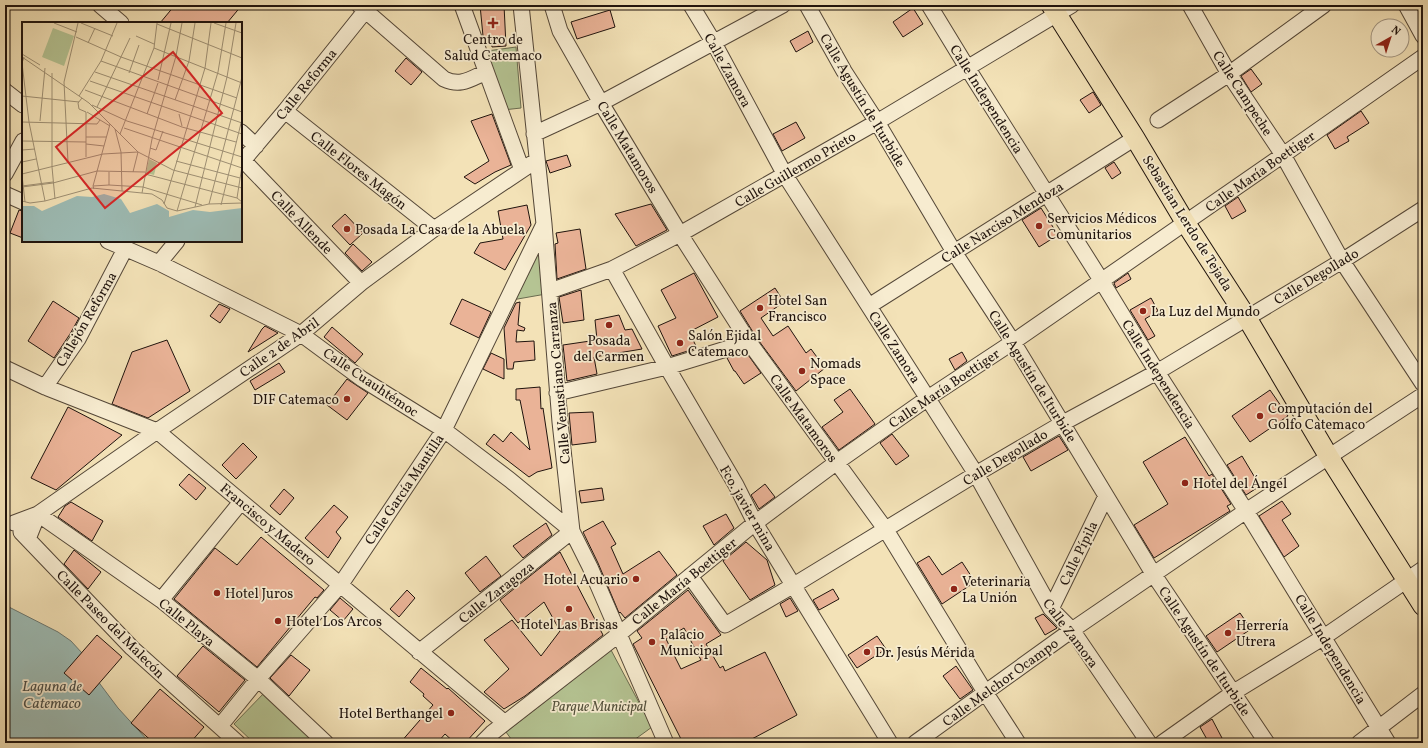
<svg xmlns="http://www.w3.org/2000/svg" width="1428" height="748" viewBox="0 0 1428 748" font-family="Vollkorn,serif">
	<rect width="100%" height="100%" fill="#f3e2b7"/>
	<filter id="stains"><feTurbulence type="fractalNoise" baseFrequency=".005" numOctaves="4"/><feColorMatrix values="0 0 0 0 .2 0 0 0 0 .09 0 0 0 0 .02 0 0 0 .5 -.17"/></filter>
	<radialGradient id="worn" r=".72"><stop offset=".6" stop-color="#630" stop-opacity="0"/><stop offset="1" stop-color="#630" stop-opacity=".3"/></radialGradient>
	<path fill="#b5c493" stroke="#6a6c50" d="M516 47 521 108 503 110 487 51Z
		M539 247 546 294 512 300Z
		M611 650 652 727 630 743H514L506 732Z
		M266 691 318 740 315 743H254L234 724Z"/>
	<path fill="#9dbcb5" stroke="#6b7872" d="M5 605 58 632 71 641 82 653 100 684 118 708 150 743H5Z"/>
	<path fill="#eab397" stroke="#1f130d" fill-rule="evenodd" d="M175 5H242L227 23H160Z
		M480 5H504L506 46 492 47 491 39 483 36Z
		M913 8 923 24 903 37 893 22Z
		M610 10 615 27 577 39 571 22Z
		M808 31 813 42 796 52 790 41Z
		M406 58 422 72 411 85 395 71Z
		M1251 69 1262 84 1251 92 1241 76Z
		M1093 92 1101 105 1089 113 1080 100Z
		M1361 111 1369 123 1347 137 1349 141 1335 149 1327 135Z
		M492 114 511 165 495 172 475 184 464 177 489 161 471 121Z
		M796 122 805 138 782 151 773 134Z
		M567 155 571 166 550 173 546 161Z
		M1114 162 1121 173 1112 179 1105 168Z
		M1238 197 1246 211 1232 219 1225 206Z
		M651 204 667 230 636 246 615 214Z
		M527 205 531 225 505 270 474 253 480 243 503 239 498 211Z
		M1041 208 1058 235 1039 247 1022 220Z
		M19 210 23 211V238L10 233Z
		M345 214 363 233 350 245 332 226Z
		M580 229 586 269 557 279 555 244 558 243 556 233Z
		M353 244 372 262 362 271 345 253Z
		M694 273 718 317 689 332 697 348 672 356 658 326 676 318 661 290Z
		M1128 273 1131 279 1116 288 1114 283Z
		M775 288 784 302 761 318 773 336 788 326 806 353 811 349 825 368 796 391 756 337 740 311Z
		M581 290 584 320 563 323 559 297Z
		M1151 298 1158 311 1145 319 1155 336 1148 340 1130 310Z
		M462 299 491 312 479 338 450 324Z
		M53 301 79 318 70 334 54 358 28 341Z
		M520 302 518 325 525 328 524 331 517 330 516 342 534 341 535 360 514 362 513 369H507L504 328 516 303Z
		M219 304 230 309 220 323 210 316Z
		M619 315 625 330 632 329 642 349 594 357 597 374 567 381 563 345 597 340 595 320Z
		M265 326 278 333 248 352 262 329Z
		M332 327 363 354 355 363 324 337Z
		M167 340 190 391 148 418 112 404 132 352Z
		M746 352 761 373 744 384 735 371H734L727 358Z
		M962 352 967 361 955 370 949 359Z
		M491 353 504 359V379L483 369Z
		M279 363 285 372 255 390 250 381Z
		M347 379 368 393 347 420 327 405Z
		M540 387 541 409 543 408 552 468 537 472 529 477 486 444 494 434 503 442 511 432 530 450 520 400H516V389Z
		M850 389 875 424 839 450 822 427 843 412 834 400Z
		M1270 390 1288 416 1250 442 1232 416Z
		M68 407 122 435 56 490 31 478Z
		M593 412 596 442 572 445 569 413Z
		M892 434 909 456 896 465 880 443Z
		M1059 436 1068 450 1031 471 1023 457Z
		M1185 437 1209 476 1212 474 1231 504 1227 506 1230 511 1154 558 1134 525 1168 504 1143 462Z
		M243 443 257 457 236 479 222 465Z
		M1242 456 1260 486 1246 495 1227 465Z
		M189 474 206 488 196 500 179 485Z
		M765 484 775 497 759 509 751 495Z
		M602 488 604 500 581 503 579 491Z
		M284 489 294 498 280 515 270 506Z
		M1282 501 1291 514 1282 520 1299 546 1284 557 1259 516Z
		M71 502 103 521 92 541 58 517 65 506Z
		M334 505 348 517 336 532 341 538 328 558 305 538Z
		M726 514 734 528 714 545 703 526Z
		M603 521 616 544 611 547 623 574 659 551 677 575 625 618 620 612 619 613 598 563 583 532Z
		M546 523 552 535 523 558 513 546Z
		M261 537 324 590 317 598 315 597 257 667 174 599 215 548 237 565Z
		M746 542 767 560 775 585 750 600 723 561Z
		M74 550 101 572 88 589 64 564Z
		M560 552 603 635 525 696 504 709 484 692 509 669 484 640 512 620 541 656 560 631 544 602 518 623 500 600Z
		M486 556 501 576 480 592 465 573Z
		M929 556 942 575 962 562 975 582 942 604 917 563Z
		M833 589 839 599 819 610 813 600Z
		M407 590 415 598 399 617 390 609Z
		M688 590 721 635 706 644 720 668 723 666 725 671 765 652 797 715 750 740 751 743H683L633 644 642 638 637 631ZM684 628 701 660 681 669 666 639Z
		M340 598 353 609 343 621 330 610Z
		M790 598 798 611 786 617 780 604Z
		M1240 613 1251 629 1217 652 1206 636Z
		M1043 614 1057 628 1045 635 1035 618Z
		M97 635 122 657 89 695 64 673Z
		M877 636 886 649 857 668 848 655Z
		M203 646 245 680 219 712 177 676Z
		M291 655 310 670 289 696 270 678Z
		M956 666 973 690 960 699 943 676Z
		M421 668 447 689 448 688 485 721 465 743H455L445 734 437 743H400L433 705 423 696 424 694 410 682Z
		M160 689 204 727 190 743H154L131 723Z
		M1212 719 1222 738 1213 743H1209L1200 727Z"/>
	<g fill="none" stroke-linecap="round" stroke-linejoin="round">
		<defs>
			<path id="minor" d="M100 5 121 23
				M359 5 444 79C461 87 470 79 486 72
				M462 5 522 170
				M521 5 544 224 560 422 572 531 590 567 666 743
				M552 5 560 31 601 103 680 234 749 342 886 530 985 692 1018 743
				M691 5 714 43 785 175 976 474 1051 609 1072 630 1149 743
				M807 5 844 71 877 122 954 252 1013 342 1154 575 1267 743
				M929 5 968 69 1101 280 1157 372 1246 511 1388 743
				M1190 5 1229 74 1283 155 1342 261 1423 384
				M1406 5 1423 36
				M5 91 23 105
				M285 111 434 229
				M1158 120 1229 74 1324 5
				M241 132 256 146
				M534 134 601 103 783 5
				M243 160 361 283
				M241 163 285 111 370 5
				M5 174 23 141
				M5 194 23 202
				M108 241 159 263 301 334 362 379 444 430 510 480 572 531 419 652
				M159 263 177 241
				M612 269 667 367 736 485 755 523 890 743
				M550 291 612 269 680 234 877 122 1072 5
				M869 306 1135 138
				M5 368 45 387 157 431 505 723
				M45 387 78 339 125 249
				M557 393 667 367 749 342
				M14 523 38 514 157 431 301 334 361 283 434 229 537 160
				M21 532 132 648 238 743
				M28 539 38 514 161 600 258 679 326 743
				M690 576 725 625 794 585 976 474 1063 423 1157 372 1342 261 1423 209
				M161 600 241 502
				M1051 609 1106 496
				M220 726 258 679 341 584 444 430 544 224
				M482 743 492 733 618 635 755 523 837 462 928 398 1013 342 1283 155 1423 57
				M915 743 1072 630 1246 511 1423 395
				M1162 743 1234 692 1324 637 1423 569
				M1359 743 1423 694"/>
			<path id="major" d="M1051 5 1135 138 1185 222 1247 318 1329 457 1423 606"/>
		</defs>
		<use href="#minor" stroke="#544738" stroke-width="17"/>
		<use href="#major" stroke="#1f130d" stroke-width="21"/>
		<use href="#minor" stroke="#f7ecd0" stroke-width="15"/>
		<use href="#major" stroke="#f3e2b7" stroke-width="19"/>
	</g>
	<g fill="#8f2418" stroke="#f7ecd0" stroke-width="1.5">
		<path d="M491 17h4v4h4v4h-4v4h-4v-4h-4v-4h4z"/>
		<circle cx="1039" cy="226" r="4"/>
		<circle cx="347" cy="229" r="4"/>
		<circle cx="760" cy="308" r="4"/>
		<circle cx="1143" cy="311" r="4"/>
		<circle cx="609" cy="325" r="4"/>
		<circle cx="680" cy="343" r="4"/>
		<circle cx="802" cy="371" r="4"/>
		<circle cx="347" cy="399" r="4"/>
		<circle cx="1260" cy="416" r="4"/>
		<circle cx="1185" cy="483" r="4"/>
		<circle cx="636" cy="579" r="4"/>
		<circle cx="954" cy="589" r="4"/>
		<circle cx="217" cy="593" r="4"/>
		<circle cx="569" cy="609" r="4"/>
		<circle cx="278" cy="621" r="4"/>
		<circle cx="1228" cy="633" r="4"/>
		<circle cx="652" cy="642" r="4"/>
		<circle cx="867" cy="652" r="4"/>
		<circle cx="451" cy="713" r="4"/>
	</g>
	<g text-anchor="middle" stroke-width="3.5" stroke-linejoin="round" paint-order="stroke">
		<g font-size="14" fill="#1f130d" stroke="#f7ecd0" text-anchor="start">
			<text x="493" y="44" text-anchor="middle">Centro de<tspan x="493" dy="16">Salud Catemaco</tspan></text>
			<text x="1047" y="223">Servicios Médicos<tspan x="1047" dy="16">Comunitarios</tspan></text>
			<text x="355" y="234">Posada La Casa de la Abuela</text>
			<text x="768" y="305">Hotel San<tspan x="768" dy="16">Francisco</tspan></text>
			<text x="1151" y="316">La Luz del Mundo</text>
			<text x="688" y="340">Salón Ejidal<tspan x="688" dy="16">Catemaco</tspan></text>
			<text x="609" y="345" text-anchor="middle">Posada<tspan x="609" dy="16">del Carmen</tspan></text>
			<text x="810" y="368">Nomads<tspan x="810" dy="16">Space</tspan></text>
			<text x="339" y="404" text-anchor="end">DIF Catemaco</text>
			<text x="1268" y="413">Computación del<tspan x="1268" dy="16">Golfo Catemaco</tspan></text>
			<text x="1193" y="488">Hotel del Ángel</text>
			<text x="628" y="584" text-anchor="end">Hotel Acuario</text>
			<text x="962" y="586">Veterinaria<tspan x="962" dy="16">La Unión</tspan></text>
			<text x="225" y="598">Hotel Juros</text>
			<text x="286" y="626">Hotel Los Arcos</text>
			<text x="569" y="629" text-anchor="middle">Hotel Las Brisas</text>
			<text x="1236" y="630">Herrería<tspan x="1236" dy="16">Utrera</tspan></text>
			<text x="660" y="639">Palacio<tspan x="660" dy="16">Municipal</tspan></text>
			<text x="875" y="657">Dr. Jesús Mérida</text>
			<text x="443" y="718" text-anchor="end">Hotel Berthangel</text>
		</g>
		<g font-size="14" fill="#1f130d" stroke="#f7ecd0">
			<text transform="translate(728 70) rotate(61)" y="5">Calle Zamora</text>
			<text transform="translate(306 84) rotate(-51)" y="5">Calle Reforma</text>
			<text transform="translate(1243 93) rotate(57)" y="5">Calle Campeche</text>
			<text transform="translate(987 99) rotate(58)" y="5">Calle Independencia</text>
			<text transform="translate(863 100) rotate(59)" y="5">Calle Agustín de Iturbide</text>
			<text transform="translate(628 147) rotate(59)" y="5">Calle Matamoros</text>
			<text transform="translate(795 169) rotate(-30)" y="5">Calle Guillermo Prieto</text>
			<text transform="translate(359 170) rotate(38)" y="5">Calle Flores Magón</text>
			<text transform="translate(1260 171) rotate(-35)" y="5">Calle María Boettiger</text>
			<text transform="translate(302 222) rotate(46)" y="5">Calle Allende</text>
			<text transform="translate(1002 222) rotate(-32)" y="5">Calle Narciso Mendoza</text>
			<text transform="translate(1188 223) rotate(58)" y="5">Sebastian Lerdo de Tejada</text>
			<text transform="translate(1316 276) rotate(-31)" y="5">Calle Degollado</text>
			<text transform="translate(86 319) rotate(-60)" y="5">Callejón Reforma</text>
			<text transform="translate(279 347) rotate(-35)" y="5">Calle 2 de Abril</text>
			<text transform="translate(895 347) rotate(57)" y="5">Calle Zamora</text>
			<text transform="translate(1159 374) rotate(58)" y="5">Calle Independencia</text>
			<text transform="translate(1033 376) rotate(58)" y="5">Calle Agustín de Iturbide</text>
			<text transform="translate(371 382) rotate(34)" y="5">Calle Cuauhtémoc</text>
			<text transform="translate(558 383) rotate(-95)" y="5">Calle Venustiano Carranza</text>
			<text transform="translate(944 388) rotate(-34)" y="5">Calle María Boettiger</text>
			<text transform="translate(804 418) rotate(54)" y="5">Calle Matamoros</text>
			<text transform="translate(1005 457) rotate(-31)" y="5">Calle Degollado</text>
			<text transform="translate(404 489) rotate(-56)" y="5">Calle García Mantilla</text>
			<text transform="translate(748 508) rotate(60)" y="5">Fco. javier mina</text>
			<text transform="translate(268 524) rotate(40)" y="5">Francisco y Madero</text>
			<text transform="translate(1078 553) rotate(-64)" y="5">Calle Pípila</text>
			<text transform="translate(684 581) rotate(-39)" y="5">Calle María Boettiger</text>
			<text transform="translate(496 592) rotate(-38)" y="5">Calle Zaragoza</text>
			<text transform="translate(187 622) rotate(39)" y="5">Calle Playa</text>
			<text transform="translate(111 624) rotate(45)" y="5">Calle Paseo del Malecón</text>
			<text transform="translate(1071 633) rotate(53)" y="5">Calle Zamora</text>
			<text transform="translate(1331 649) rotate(59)" y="5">Calle Independencia</text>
			<text transform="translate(1205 651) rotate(56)" y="5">Calle Agustín de Iturbide</text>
			<text transform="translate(1000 682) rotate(-36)" y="5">Calle Melchor Ocampo</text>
		</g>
		<g font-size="14" font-style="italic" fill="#54513c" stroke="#f7ecd0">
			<text x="599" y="711">Parque Municipal</text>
		</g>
		<g font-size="15" font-style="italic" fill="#4b4e48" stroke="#f7ecd0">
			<text x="52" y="691">Laguna de<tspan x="52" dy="17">Catemaco</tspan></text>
		</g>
	</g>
	<g transform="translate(22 22)">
		<rect width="220" height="220" fill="#f3e2b7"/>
		<path d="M31 6 52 14 42 44 20 35ZM127 137 135 141 132 153 124 151Z" fill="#b5c493"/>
		<path d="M82 172 99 177 108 191 135 182 147 189V195L171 188 188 190 220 186V219H0V184H12L20 189 55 174 70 175Z" fill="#9dbcb5"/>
		<path fill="none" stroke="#9e8f73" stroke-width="1" d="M32 1 55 10M59 1 91 14M192 1 220 11M135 2 220 36M114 14 132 22M54 15 99 35 215 76M66 21 73 6M132 26 220 61M0 32 18 43M0 35 57 74 79 39 220 90M2 35 0 41 7 100 23 179M79 39 95 1M73 50 220 101M30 51V145L33 177M107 51 117 23M136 58 149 1M68 59 220 112M63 68 160 105 214 120M0 74 57 80M57 74 67 81 116 130 151 148 220 166M60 76 56 81 57 87 64 90M153 78 167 39 173 1M70 83 105 99 220 135M75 85 108 16M64 90V135M65 90 88 104M125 92 136 61M157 92 160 104M18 99 23 46M0 100 75 102 78 98M102 106 220 146M93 107 99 130 100 169M98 112 132 26 135 1M64 115H84M0 119 64 120M64 122 82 124M128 126 134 128 141 109M0 128 13 127M154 139 218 156M0 140 14 137M46 140 42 60 56 1M220 144 215 176 220 180M0 152 81 132 116 130 111 150M123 152 215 176M0 153 3 180M87 163V150M0 164 31 160M71 164 88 102M0 165 31 161 75 149 123 150M72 167 71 164 87 163 121 165 180 183M120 171 130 117 154 34 160 1M0 179 8 181 23 179 70 166 130 172 140 178 145 186 155 189 187 182 220 181M142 182 183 46 189 1M187 182 220 55M199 183 220 97M173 185 205 55 214 1M155 189 196 50 204 1"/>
		<path fill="#d62828" fill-opacity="0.15" stroke="#d62828" stroke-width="2" d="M151 30 200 91 83 186 34 125Z"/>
		<rect width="220" height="220" fill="none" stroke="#1f130d" stroke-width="2"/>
	</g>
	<rect width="1428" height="748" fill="none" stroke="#f3e2b7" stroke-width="20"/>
	<rect x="6" y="6" width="1416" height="736" fill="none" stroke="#1f130d" stroke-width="2"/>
	<rect x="10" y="10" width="1408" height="728" fill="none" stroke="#1f130d"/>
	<g transform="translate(1390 38) rotate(39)"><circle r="19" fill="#f7ecd0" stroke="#a19582"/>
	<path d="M0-3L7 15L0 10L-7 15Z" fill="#8f2418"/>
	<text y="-6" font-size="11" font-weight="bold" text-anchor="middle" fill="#1f130d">N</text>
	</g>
	<rect width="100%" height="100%" filter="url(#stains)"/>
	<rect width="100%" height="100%" fill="url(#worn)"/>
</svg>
